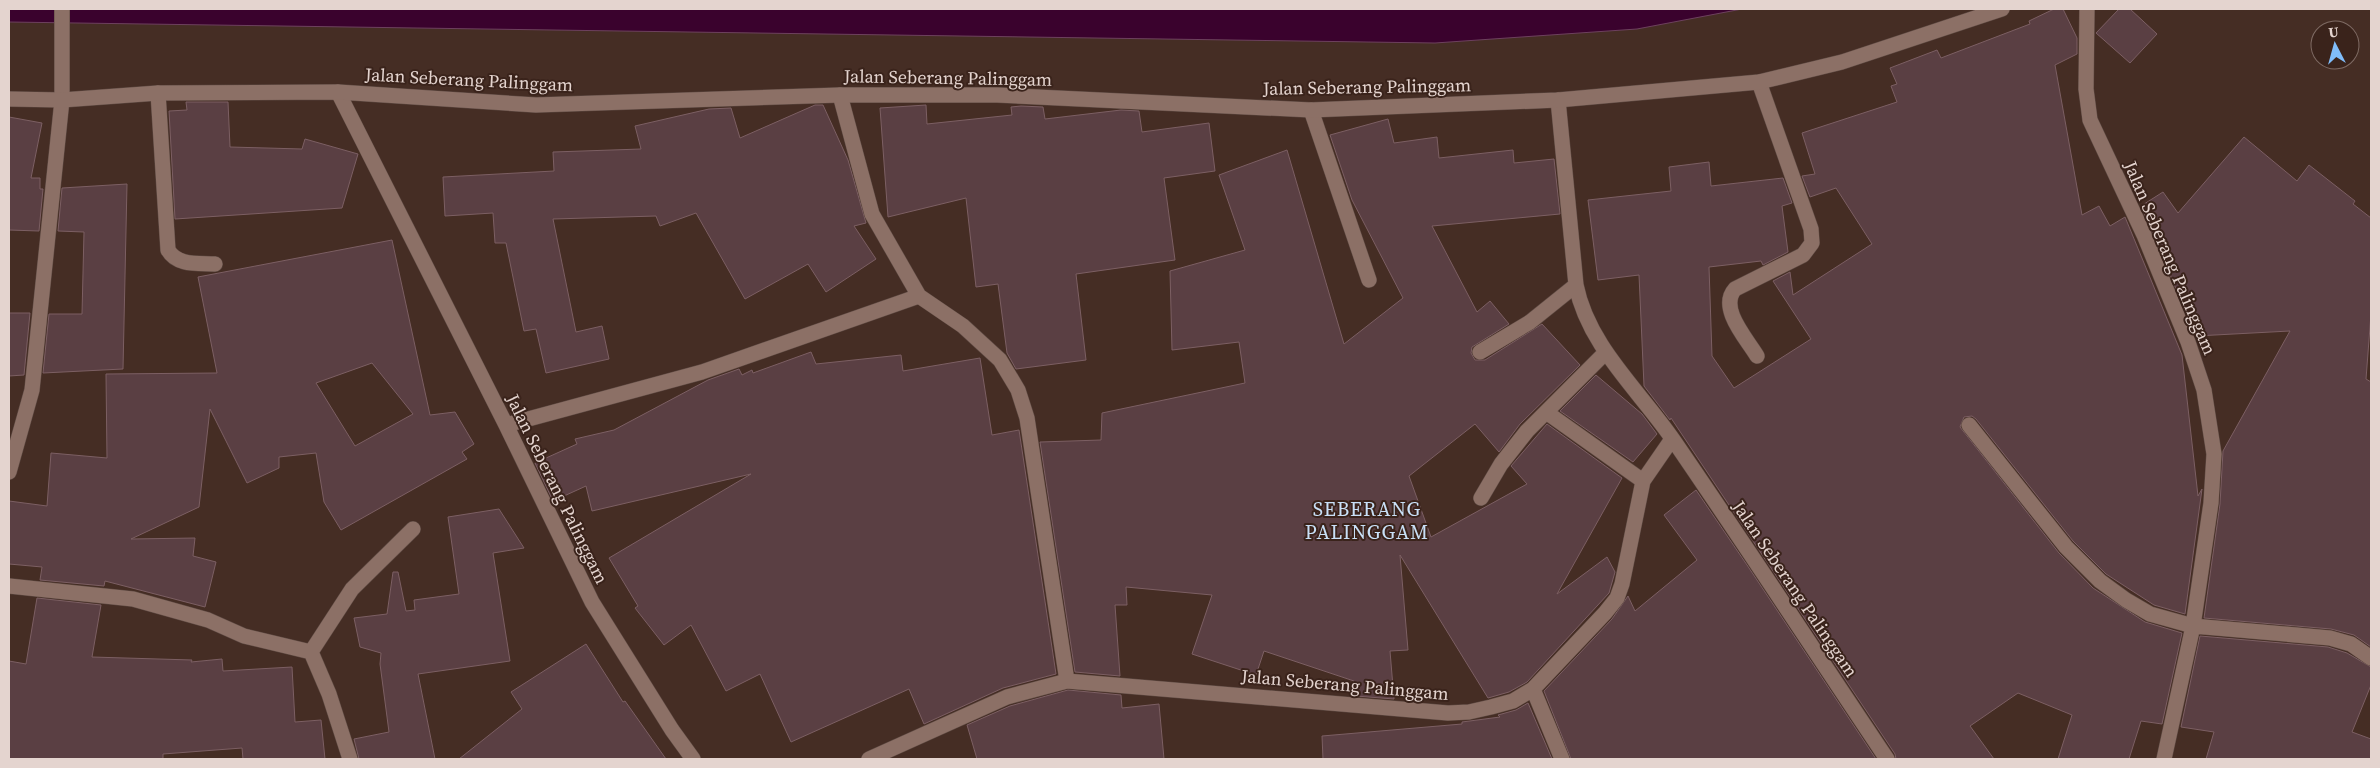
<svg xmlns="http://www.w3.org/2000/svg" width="2380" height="768" viewBox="0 0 2380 768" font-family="'Source Serif 4',serif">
	<rect width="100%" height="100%" fill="#452d24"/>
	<path fill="#3a022d" stroke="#6d415e" d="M9 9H1742L1637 29 1435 43 9 22Z"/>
	<path fill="#5a3f43" stroke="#7c5f63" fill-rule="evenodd" d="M2054 9H2063L2077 38V54L2055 65 2082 215 2099 206 2110 226 2125 217 2182 355 2198 496 2202 489 2185 614 2154 605 2106 574 2073 541 1976 419 1972 416 1964 417 1960 427 2059 553 2093 588 2145 622 2182 633 2162 724 2141 721 2129 759H2058L2072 715 2018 693 1970 726 1994 759H1896L1895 754 1671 418 1670 420 1644 386 1639 275 1598 280 1588 200 1671 191 1669 167 1709 162 1711 186 1783 178 1792 203 1782 206 1788 252 1763 265 1761 261 1709 267 1712 356 1734 388 1811 339 1773 281 1790 272 1793 295 1872 244 1836 188 1810 197 1802 176 1815 174 1802 133 1897 102 1891 86 1897 84 1890 68 1937 50 1941 58 2030 24 2029 21Z
		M2119 9H2130L2157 34 2130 63 2096 33Z
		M186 102H228L230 147 302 149 305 139 358 154 342 208 175 219 169 111 187 110Z
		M815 105H823L848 160 866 223 854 226 876 259 826 292 808 264 745 299 696 213 660 226 656 216 553 219 576 332 602 326 609 359 546 373 536 329 524 331 506 243H495L493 213 445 216 443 177 554 171 553 152 641 149 635 126 709 109 731 108 740 138Z
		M926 105 927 124 1012 115 1011 107 1021 106 1043 107 1045 119 1121 110 1139 111 1142 132 1209 123 1215 171 1164 178 1175 260 1076 274 1086 360 1016 369 1007 353 998 284 976 287 966 198 888 217 880 108Z
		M9 117 42 123 31 178H40V189H43L39 231 9 230Z
		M1388 119 1394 143 1437 137 1439 158 1513 150 1514 163 1554 159 1560 214 1432 226 1477 312 1490 301 1509 324 1472 347 1471 353 1475 360H1485L1542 324 1580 365 1520 424 1499 452 1475 424 1409 476 1431 537 1527 484 1511 466 1547 424 1622 478 1557 594 1607 557 1615 572 1609 593 1527 682 1509 692 1488 698 1400 555 1408 650 1390 651 1394 699 1356 696 1354 681 1264 651 1256 675 1192 654 1212 595 1126 587 1127 605H1115L1120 676 1075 672 1040 442 1101 440 1102 413 1245 383 1239 342 1172 350 1170 271 1245 250 1219 175 1287 150 1344 344 1403 298 1352 200 1330 135Z
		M2244 137 2297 181 2309 165 2355 201 2353 204 2371 218V314L2366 379 2371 382V647L2354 635 2331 629 2204 618 2220 504 2223 451 2290 331 2196 336 2141 206 2163 192 2178 213Z
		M127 184 123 369 43 373 49 314H82L84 232 58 231 62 188Z
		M392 240 430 415 455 412 474 444 462 452 467 459 341 530 324 502 316 453 279 457V468L247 483 210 409 199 507 131 539 195 538 193 556 216 562 205 607 105 581 104 586 40 580 42 567 9 564V501L47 506 51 453 107 458 106 374 217 373 198 277ZM372 363 413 414 355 446 316 383Z
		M9 313H30L24 375 9 376Z
		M811 352 816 364 901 355 903 371 980 358 992 435 1019 430 1056 674 1003 688 924 724 909 689 791 742 760 674 726 691 691 625 664 645 635 608 638 606 609 558 751 474 592 511 586 486 553 501 535 463 577 444 575 439 614 430 708 380 739 369 742 375 752 370 753 373Z
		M1596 375 1642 414 1657 434 1633 462 1560 411Z
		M1696 490 1747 565 1876 759H1571L1544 691 1612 619 1628 596 1635 611 1697 560 1664 515Z
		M499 509 524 548 493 553 510 661 418 674 435 759H359L354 739 389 732 380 664 381 653 360 647 354 618 387 614 393 572H398L406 611 415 610 414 600 459 594 448 517Z
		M37 598 101 605 92 657 192 660 191 662 222 659 223 671 292 667 295 722 321 720 325 759H243L242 748 163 754V759H9V661L26 664Z
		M2200 636 2328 647 2347 653 2371 667V685L2352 732 2371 739V759H2206L2214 732 2181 727Z
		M586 644 623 702 625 701 666 759H459L522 709 511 692Z
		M1068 690 1121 695 1122 708 1159 704 1164 759H977L967 725 1010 706Z
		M1528 703 1552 759H1323L1322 736 1462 724V722L1500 717 1498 715 1516 710Z"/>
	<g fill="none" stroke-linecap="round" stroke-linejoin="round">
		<defs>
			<path id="service" d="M1757 356C1747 339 1718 308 1735 289L1803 255 1812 243 1811 229 1759 82"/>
			<path id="minor" d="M2087 9 2086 89 2090 120 2144 235 2188 342 2204 390 2214 454 2211 503 2193 626 2164 759
				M338 92 506 425 592 602 672 730 693 759
				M158 93 168 250C177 266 198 263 215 264
				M840 95 872 214 919 296 963 326 1000 360 1018 390 1027 418 1067 681
				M1558 100 1576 285C1588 346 1640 391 1674 441 1746 546 1816 653 1887 759
				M1311 110 1369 280
				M1480 352 1530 322 1576 285
				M1546 412 1643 481
				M506 425 702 372 919 296
				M1969 425 2066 547 2100 581 2126 600 2150 614 2193 626 2330 638 2351 644 2371 658
				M9 472 32 390 62 100V9
				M1481 498 1501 464 1527 431 1606 352
				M9 586 133 599 208 620 244 636 311 652 329 694 350 759
				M311 652 352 589 413 529
				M1533 689 1562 759
				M869 759 1007 697 1067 681 1448 713 1469 712 1491 707 1513 701 1533 689 1605 613 1617 598 1622 584 1643 481 1672 439"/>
			<path id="tertiary" d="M9 99 62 100 158 93 338 92 536 105 840 95H997L1311 110 1558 100 1759 82 1842 62 2002 9"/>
		</defs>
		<use href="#service" stroke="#5e4a43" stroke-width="16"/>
		<use href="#minor" stroke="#5e4a43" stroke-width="16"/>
		<use href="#tertiary" stroke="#5e4a43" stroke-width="16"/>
		<use href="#service" stroke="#8c7066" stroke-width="15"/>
		<use href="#minor" stroke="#8c7066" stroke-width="15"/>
		<use href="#tertiary" stroke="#8c7066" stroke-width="15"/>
	</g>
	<g text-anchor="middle" stroke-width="4" stroke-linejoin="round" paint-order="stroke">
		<g font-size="18" fill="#e4d4cf" stroke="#3a231b">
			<text transform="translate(948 78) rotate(1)" y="6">Jalan Seberang Palinggam</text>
			<text transform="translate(469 80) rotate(3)" y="6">Jalan Seberang Palinggam</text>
			<text transform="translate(1367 87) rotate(-1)" y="6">Jalan Seberang Palinggam</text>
			<text transform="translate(2170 258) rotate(67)" y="6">Jalan Seberang Palinggam</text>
			<text transform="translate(557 489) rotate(64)" y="6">Jalan Seberang Palinggam</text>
			<text transform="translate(1795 589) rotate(56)" y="6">Jalan Seberang Palinggam</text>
			<text transform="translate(1345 685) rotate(5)" y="6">Jalan Seberang Palinggam</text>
		</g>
		<g font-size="20" letter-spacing="1" fill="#c9e0f7" stroke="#3a231b">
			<text x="1367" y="516">SEBERANG<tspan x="1367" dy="23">PALINGGAM</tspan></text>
		</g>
	</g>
	<rect width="2380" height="768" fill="none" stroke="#e4d4cf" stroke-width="20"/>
	<g transform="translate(2335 45) rotate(354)"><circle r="24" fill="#3a231b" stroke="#7e6a63"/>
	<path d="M0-4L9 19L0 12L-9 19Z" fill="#80bdfa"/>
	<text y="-8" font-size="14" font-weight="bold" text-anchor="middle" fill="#e4d4cf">U</text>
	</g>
</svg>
